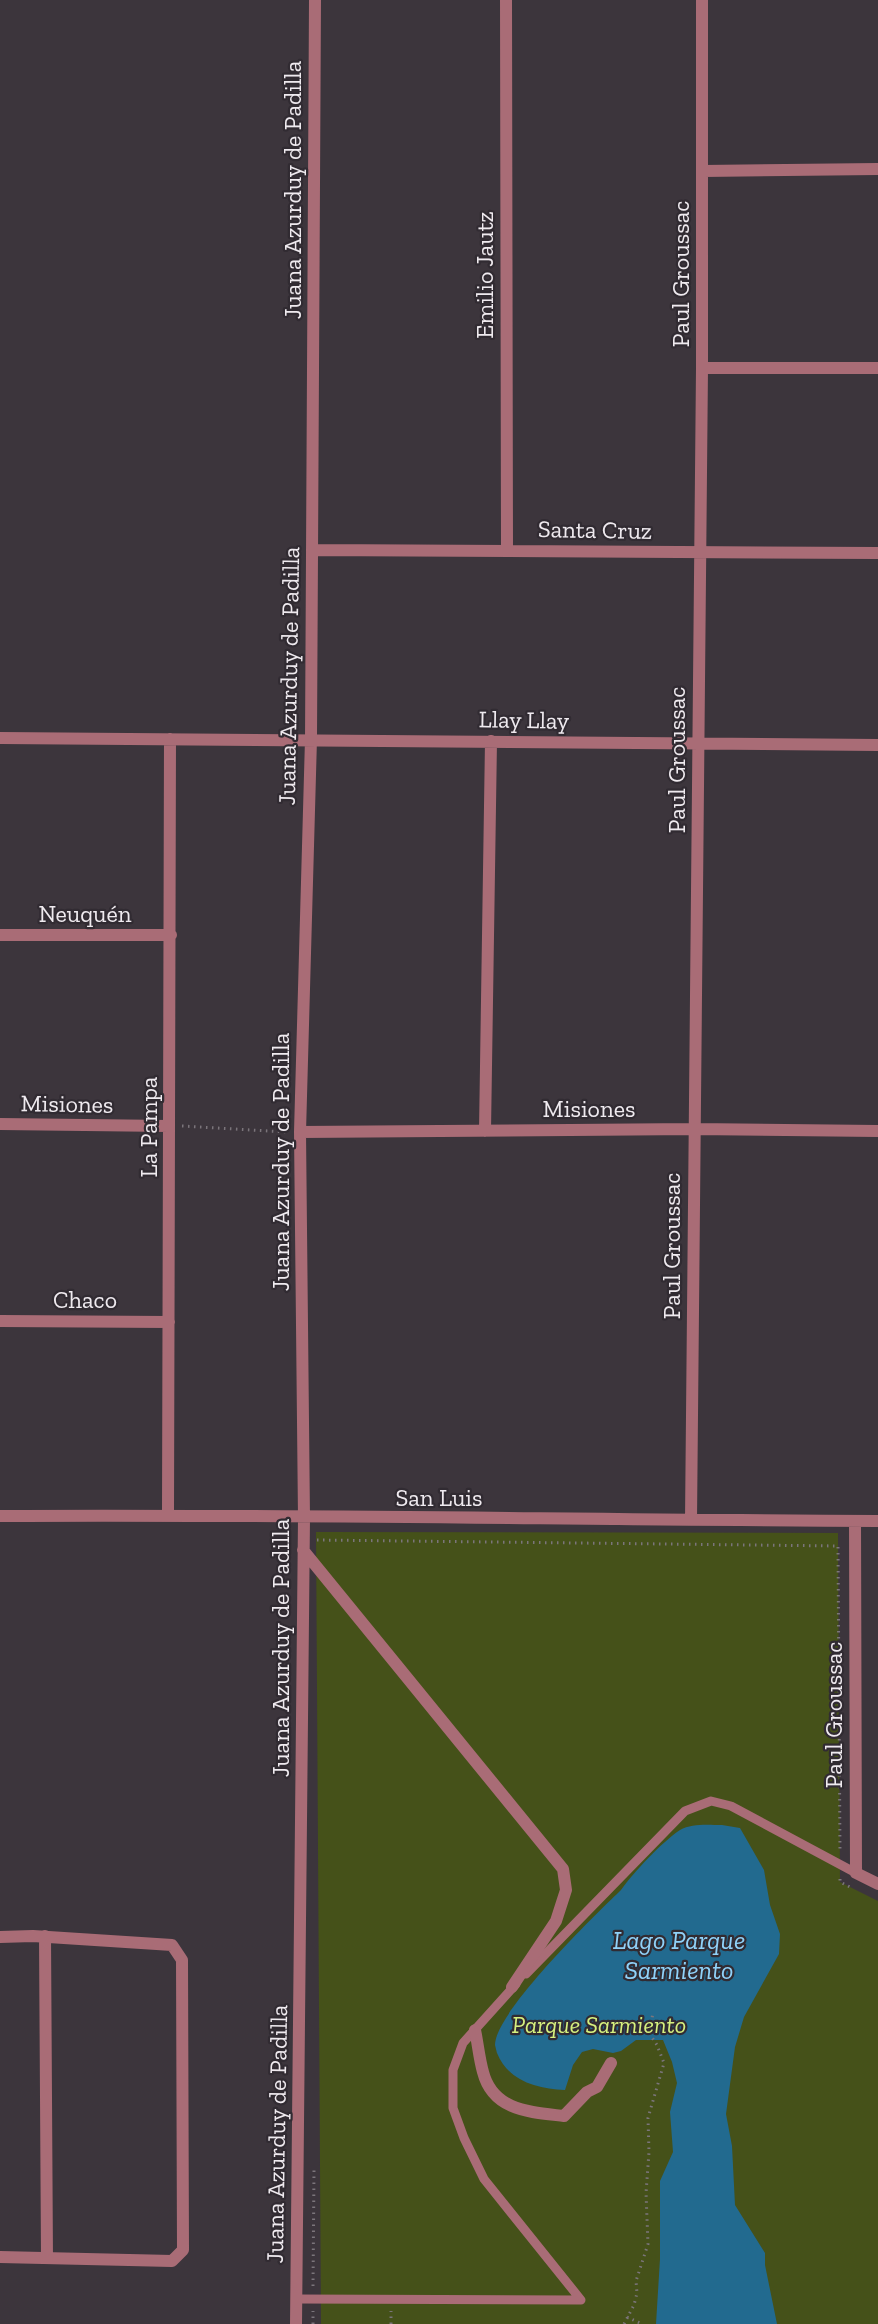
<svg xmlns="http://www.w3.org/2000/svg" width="878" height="2324" viewBox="0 0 878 2324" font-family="'Zilla Slab',serif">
	<rect width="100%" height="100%" fill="#3c353c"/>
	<path fill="#455119" d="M316 1532 838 1533 840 1882 878 1901V2324H321Z"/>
	<path fill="#226a8f" d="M722 1825 740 1828 764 1870 770 1905 780 1934 779 1954 744 2017 735 2047 726 2114 732 2146 735 2205 765 2253V2265L777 2324H656L660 2259V2181L673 2152 670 2112 677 2083 672 2062 663 2040H636L621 2051 613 2053 593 2049 582 2052 573 2065 565 2090C537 2089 508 2081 497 2053 497 2053 495 2045 495 2045 495 2012 595 1915 621 1890 633 1873 663 1841 680 1830 692 1823 709 1825 722 1825Z"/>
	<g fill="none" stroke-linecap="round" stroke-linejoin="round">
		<path stroke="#7b757b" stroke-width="3" stroke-dasharray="1.5 4.5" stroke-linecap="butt" d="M182 1126 286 1132
			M317 1540 838 1546 840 1852
			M840 1879V1882L850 1887
			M313 2286 314 2170
			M627 2317 642 2324
			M313 2324V2311
			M391 2324V2311
			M624 2324 634 2305 637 2293 636 2281 648 2244 646 2193 649 2152 648 2118 664 2063 657 2045 649 2033 653 2013"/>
		<path stroke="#a96c76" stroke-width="9" d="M526 1974 685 1811 711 1801 731 1806 856 1873
			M297 2299 581 2300 484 2179 464 2138 453 2108V2070L463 2043 516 1984"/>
		<path stroke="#a96c76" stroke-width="12" d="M506 0 507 550
			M703 171 878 169
			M702 368H878
			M312 550 878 553
			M0 738 878 745
			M0 935H171
			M0 1124 169 1126
			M485 1131 491 741
			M300 1132 694 1129 878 1131
			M0 1321 169 1322
			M168 1515 170 739
			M0 1516C293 1514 585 1520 878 1521
			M691 1520 702 368V0
			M855 1521 856 1873 878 1884
			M303 1550 563 1869 566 1890 556 1921 512 1987
			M45 1936 47 2258
			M0 1937 33 1936 172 1945 182 1960 183 2250 172 2261 0 2257
			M475 2030C478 2044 479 2058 483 2072 493 2111 530 2112 564 2116L587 2092 597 2087 611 2063
			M296 2324 304 1518 300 1132 311 739 315 0"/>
	</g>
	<g text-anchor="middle" stroke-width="4.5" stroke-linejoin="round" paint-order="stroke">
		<g font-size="24" fill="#efeaef" stroke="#312b32">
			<text transform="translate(293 190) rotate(-90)" y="8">Juana Azurduy de Padilla</text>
			<text transform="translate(681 274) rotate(-90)" y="8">Paul Groussac</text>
			<text transform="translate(485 275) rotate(-90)" y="8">Emilio Jautz</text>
			<text transform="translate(595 530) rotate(1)" y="8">Santa Cruz</text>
			<text transform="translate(289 676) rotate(-89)" y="8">Juana Azurduy de Padilla</text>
			<text transform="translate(524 720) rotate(1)" y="8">Llay Llay</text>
			<text transform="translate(677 760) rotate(-90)" y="8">Paul Groussac</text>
			<text x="85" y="922">Neuquén</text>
			<text transform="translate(67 1104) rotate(1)" y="8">Misiones</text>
			<text x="589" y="1117">Misiones</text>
			<text transform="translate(149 1127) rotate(-90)" y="8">La Pampa</text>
			<text transform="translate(281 1162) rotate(-90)" y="8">Juana Azurduy de Padilla</text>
			<text transform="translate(672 1246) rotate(-90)" y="8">Paul Groussac</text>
			<text x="85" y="1308">Chaco</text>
			<text x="439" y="1506">San Luis</text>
			<text transform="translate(281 1648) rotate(-90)" y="8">Juana Azurduy de Padilla</text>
			<text transform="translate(834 1715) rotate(-90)" y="8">Paul Groussac</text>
			<text transform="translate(277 2134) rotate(-89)" y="8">Juana Azurduy de Padilla</text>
		</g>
		<g font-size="24" font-style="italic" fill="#d6f17f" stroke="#312b32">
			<text x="599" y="2033">Parque Sarmiento</text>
		</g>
		<g font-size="26" font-style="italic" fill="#90d2f9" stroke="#312b32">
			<text x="679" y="1949">Lago Parque<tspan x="679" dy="30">Sarmiento</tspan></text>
		</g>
	</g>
</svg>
